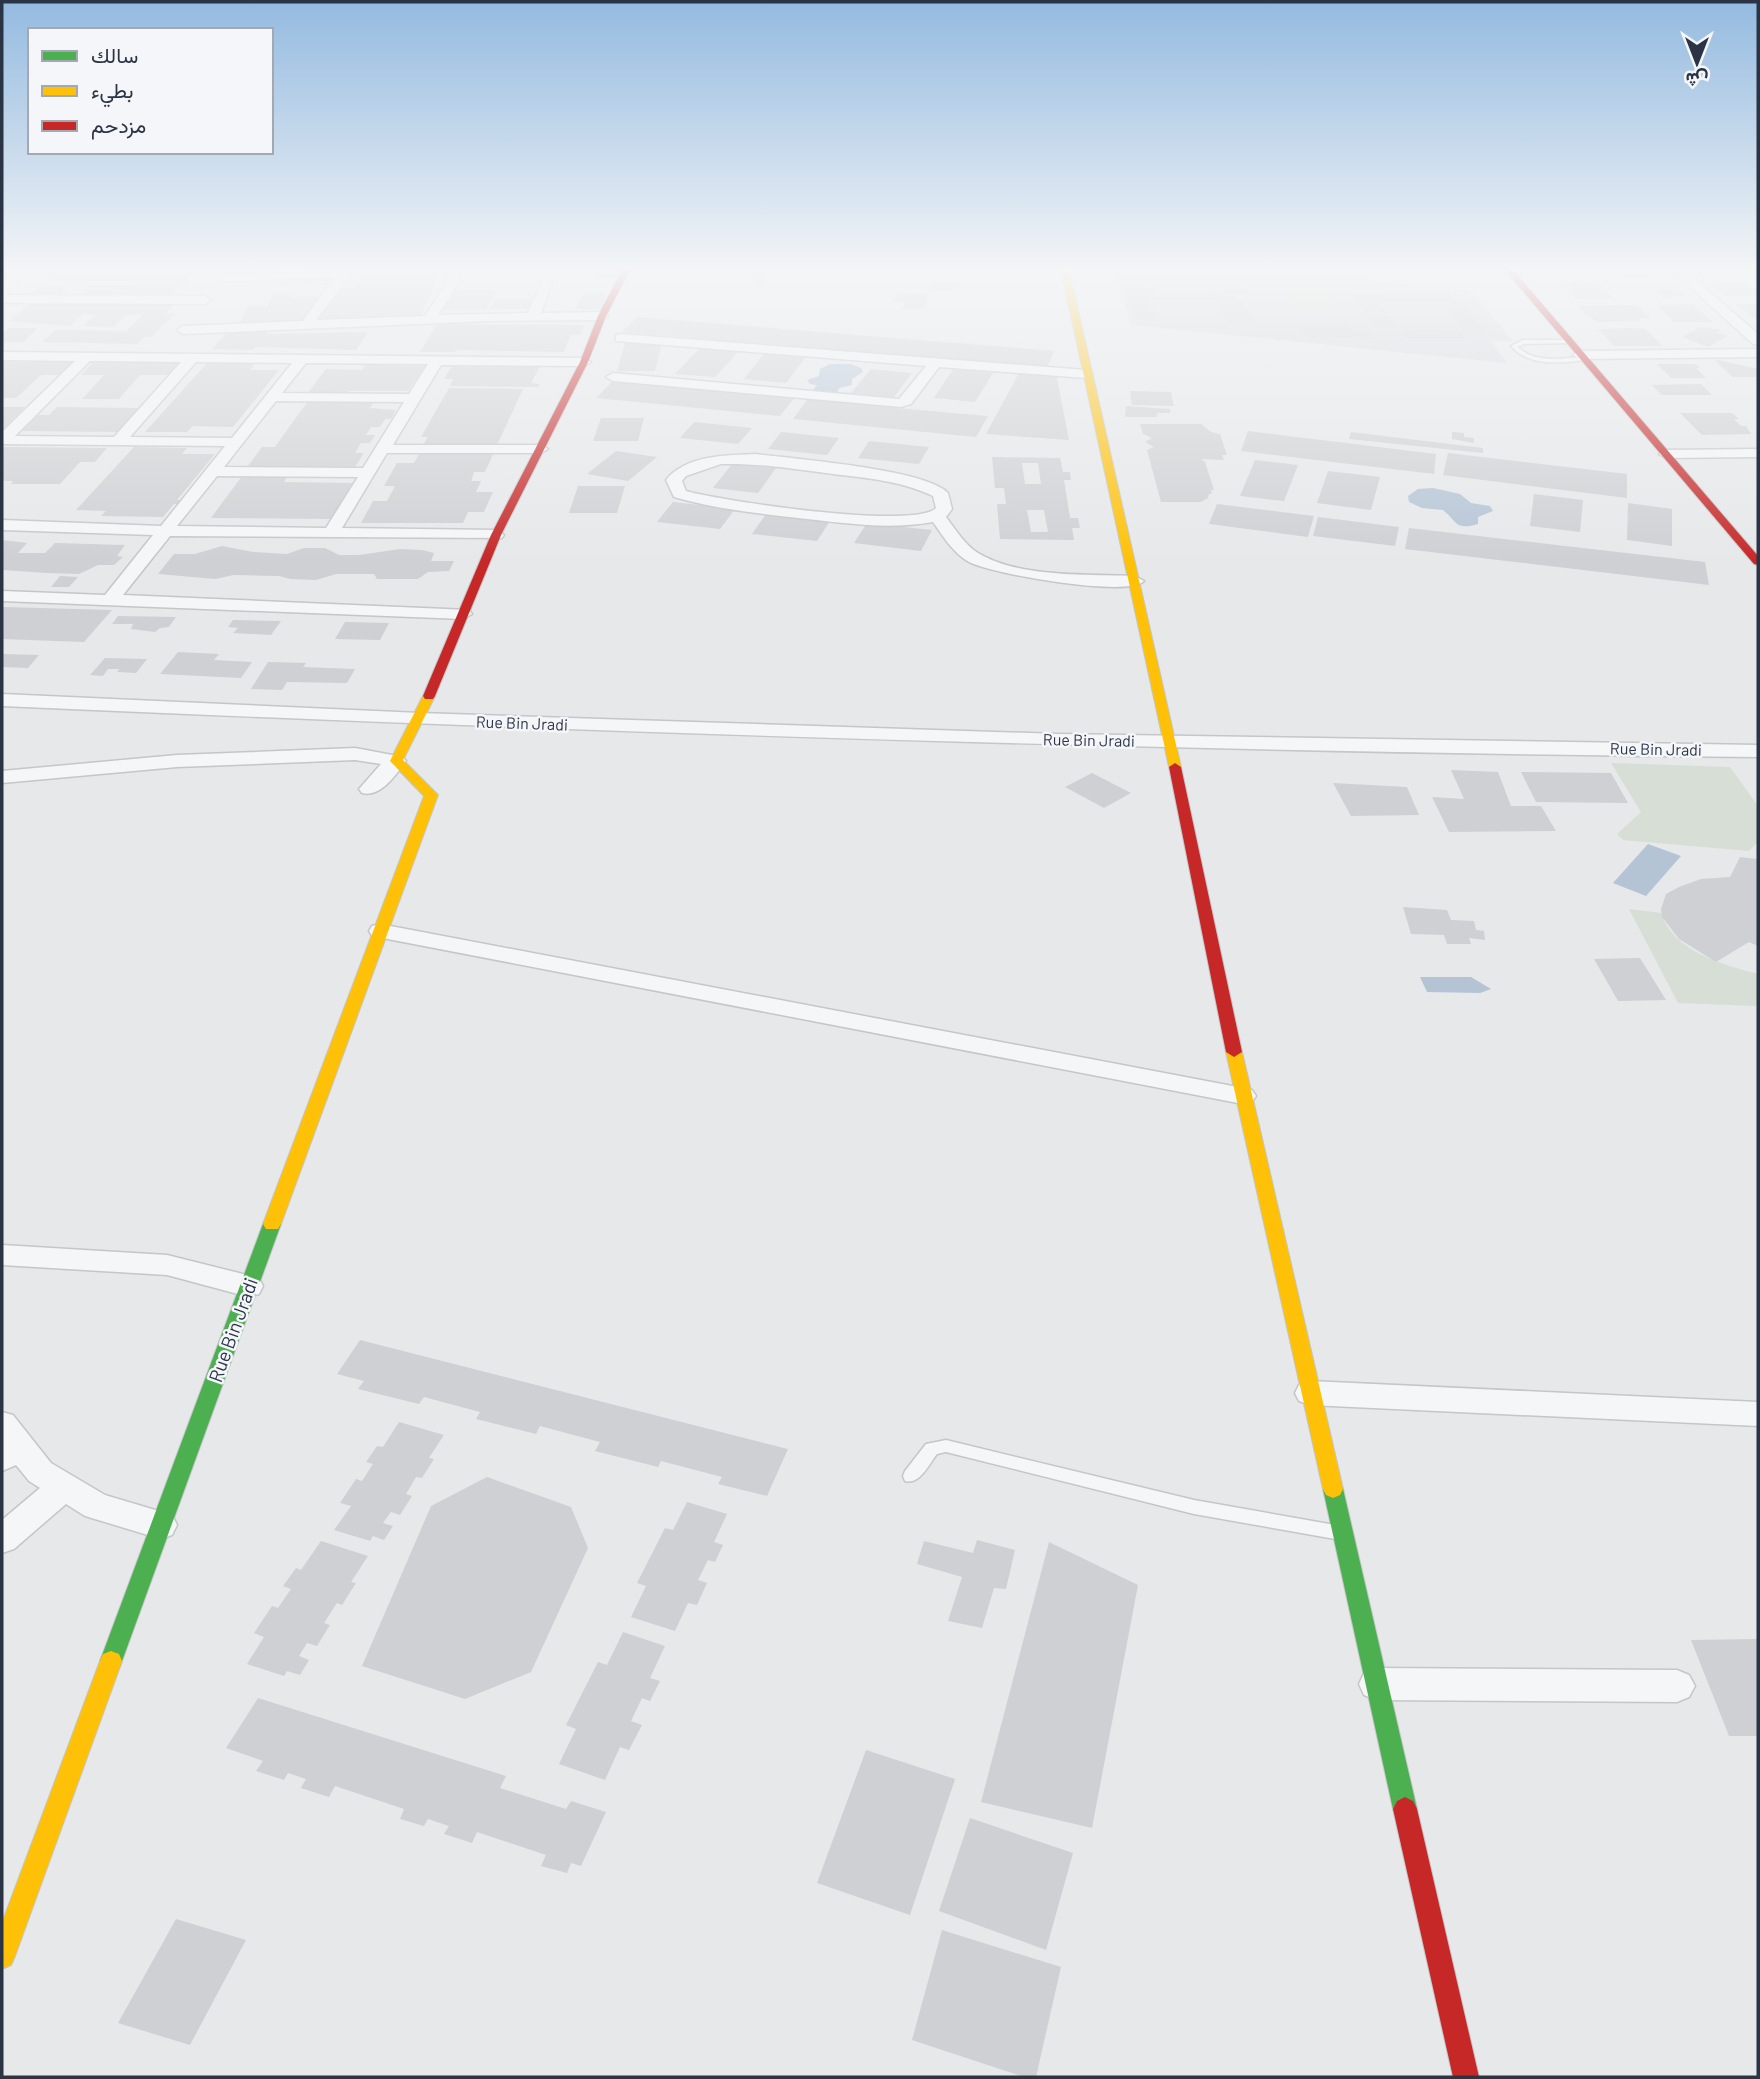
<svg xmlns="http://www.w3.org/2000/svg" width="1760" height="2079" viewBox="0 0 1760 2079" font-family="Barlow,Vazirmatn,sans-serif">
	<rect width="100%" height="100%" fill="#e6e8ea"/>
	<path fill="#d4d7dd" d="M1114 270H1278L1470 291 1513 341H1490L1507 363 1131 325Z"/>
	<path fill="#d6ded6" d="M1318 284 1338 314H1297L1278 285Z
		M1611 763 1730 767 1758 806V842L1749 851 1623 840 1617 834 1641 812Z
		M1629 909 1661 913C1673 952 1724 965 1758 974V1006L1678 1003Z"/>
	<path fill="#b4c4d5" d="M830 364H851L861 368 863 372 852 379V385L839 388 837 393 830 395 812 391 817 385 810 384 807 380 819 376 820 369Z
		M1433 488 1460 494 1471 503 1490 506 1493 511 1478 517V524C1455 531 1457 521 1443 510L1422 508 1409 502 1408 496 1418 489Z
		M1648 844 1681 856 1646 896 1613 883Z
		M1420 977H1471L1491 989 1480 993 1427 992Z"/>
	<path fill="#ced0d3" fill-rule="evenodd" d="M63 270H196L171 296H76L87 285H133L138 281H50Z
		M365 270H441L420 317 314 321 342 288H354Z
		M753 270H775V273H764L763 288H753Z
		M1117 270 1186 272 1189 277H1146L1155 296H1167L1165 291H1213L1215 296H1235L1237 300H1242L1256 323 1228 324 1215 300 1149 301 1157 319H1137Z
		M1557 270H1583L1588 276H1567Z
		M1619 270H1647L1654 277H1627Z
		M1695 270H1732L1736 274H1700Z
		M599 271H621L619 278H595Z
		M333 276 330 285 255 287 259 279Z
		M1236 276 1249 290H1256L1259 294H1222L1211 277Z
		M1572 280 1597 282 1614 299H1577L1561 283H1574Z
		M932 282 960 283 959 290H930Z
		M1708 282H1746L1758 291V296H1726Z
		M69 286 61 295H31L40 287Z
		M1654 289H1677L1684 296 1664 298Z
		M455 290H497L486 310H443Z
		M273 293H294L292 297 318 296 308 320 240 323 248 306H267Z
		M584 293H607L603 309H575Z
		M896 293 928 294 924 309H903L905 301H894Z
		M1448 293 1455 302H1379L1387 313H1364L1351 294Z
		M496 298H538L533 309H490Z
		M33 302 174 304 166 313H176L151 337H144L137 344 42 342 56 330 126 331 143 315H126L114 327 83 326 96 315 83 314 70 326 9 321Z
		M1693 304 1712 322H1674L1657 305Z
		M1736 304H1758V320H1756Z
		M1624 305 1638 306 1651 318 1638 319 1641 321 1597 322 1576 306Z
		M1446 308H1466L1487 334H1467Z
		M1367 316H1389L1398 328H1376Z
		M637 317 982 345 1054 351 1047 367 622 332Z
		M437 324 584 325 580 335H571L564 352 456 350 455 352H420Z
		M1297 324H1340L1350 326 1353 331H1369L1376 339 1306 337Z
		M1700 327 1721 330 1716 333 1728 336 1708 347 1682 337Z
		M9 328H38L23 342H2V334Z
		M1632 328 1646 329 1662 346H1614L1598 329Z
		M1459 329 1466 339H1407L1401 330Z
		M228 331 268 332 266 334 368 332 356 350 255 347 253 350 212 349Z
		M625 343H662L655 371H617Z
		M702 346 741 349 715 377 675 374Z
		M764 354 805 358 786 383 744 379Z
		M31 359 75 362 62 375H41L16 398H2V362H28Z
		M1714 359 1758 369V377H1732Z
		M208 362H256L250 370H279L233 427 193 426 187 432H145Z
		M92 363H182L172 375H140L119 399H82L104 375H81Z
		M511 364H541L531 383 540 384 538 387 450 386 453 379H444L451 367H508Z
		M1657 364H1695L1700 368H1696L1706 378H1671Z
		M365 365 425 366 408 391H349L346 395 307 394 326 369 362 370Z
		M871 369 912 373 894 397 851 393Z
		M953 369 993 373 975 402 934 398Z
		M1019 373H1056L1069 440 986 434Z
		M615 379 796 396 780 416 596 398Z
		M1701 384 1712 395H1662L1652 385Z
		M449 388 523 389 496 447 422 446 428 437H421Z
		M1130 391 1171 392 1174 406 1132 405Z
		M808 399 897 408 988 416 976 437 793 419Z
		M308 401 374 402 370 408 396 410 391 419H385L380 427H371L366 435H375L370 443H361L355 453H364L355 467 248 466 262 447H275Z
		M1126 406 1170 409V413H1157V417H1125Z
		M2 407H25L2 430Z
		M57 407 139 408 117 432 22 431 38 415H49Z
		M1680 413H1732L1739 419H1734L1741 426H1746L1751 434 1702 435Z
		M601 418H644L638 441H593Z
		M694 422 752 428 738 444 680 438Z
		M1140 424H1201L1211 432 1220 434 1227 455H1222L1224 460 1201 459 1205 462 1214 490H1211L1212 494H1209L1208 498 1201 502H1161L1147 450 1154 447 1145 442 1152 438 1143 434Z
		M1248 431 1436 454 1434 474 1241 451Z
		M781 432 839 438 827 455 768 449Z
		M1351 432 1483 448V453L1349 439Z
		M1452 432 1464 433V437L1474 438V443L1452 439Z
		M869 441 929 447 919 464 858 458Z
		M2 447 107 448 95 462H80L60 484H11L13 481H2Z
		M134 447 187 448 182 454H215L177 500H186L182 504H174L163 517 101 516 106 511 76 510Z
		M616 451 657 457 628 481 587 474Z
		M420 452H494L485 472H474L471 481H481L476 492H493L484 512H468L463 523H361L373 501H387L395 486H384L397 463H414Z
		M1448 453 1627 474V498L1443 475Z
		M992 457 1060 458 1063 472H1070L1071 480H1064L1070 518H1078L1080 528H1072L1074 540 1000 539 997 504H1006L1004 488H995ZM1022 463H1038L1041 484H1025ZM1027 510H1044L1048 532H1031Z
		M1255 460 1298 465 1284 501 1240 496Z
		M732 464 776 468 758 493 713 488Z
		M1328 471 1380 477 1371 510 1317 503Z
		M242 476H288L284 482 354 483 333 519 211 518Z
		M578 486H625L617 513H569Z
		M1534 494 1583 500 1580 532 1530 526Z
		M673 502 735 509 720 529 657 522Z
		M1628 503 1672 509V546L1627 540Z
		M1217 504 1314 516 1308 537 1209 524Z
		M766 514 830 521 817 541 752 534Z
		M1318 517 1399 527 1395 546 1313 536Z
		M867 523 932 530 921 551 854 543Z
		M1409 528 1705 562 1709 585 1405 549Z
		M2 540 27 543 18 553H45L55 543 125 545 117 556 123 557 114 565H98L79 574 47 573 2 570Z
		M222 546 253 552 287 554 304 548H325L339 555H359L400 549 422 550 434 553 431 561H454L449 571 428 572 418 579H377L374 574H336L316 580 290 579 279 576 234 575 215 579 158 574 174 554H195Z
		M60 576 78 577 69 587H51Z
		M4 607 112 610 84 642 2 639V609Z
		M118 616 176 617 169 627 160 628 155 632 131 629 133 624H112Z
		M233 620 281 621 271 635 233 633 238 628 228 627Z
		M345 622 389 623 380 640 335 639Z
		M178 652 219 654 214 660 252 662 241 678 160 674Z
		M2 654 39 655 28 668 2 667Z
		M105 658 147 659 136 673 117 672 119 669H108L103 676 90 675Z
		M268 662 306 663 303 667 355 669 347 683 287 682 282 690 251 689Z
		M1451 770 1498 772 1511 806H1541L1556 831 1449 832 1432 797 1464 799Z
		M1521 772 1611 773 1628 803 1536 802Z
		M1092 773 1131 793 1104 808 1065 787Z
		M1333 783 1407 787 1419 815 1351 816Z
		M1740 857 1758 859V946L1749 942 1716 962 1679 939 1662 917 1661 909 1666 894 1679 887 1701 879 1730 877Z
		M1403 907 1447 910 1451 920 1474 921 1476 930 1484 931 1485 940 1469 938 1471 944H1447L1444 935 1411 934Z
		M1640 958 1666 1000 1618 1001 1594 959Z
		M360 1340 788 1449 767 1496 718 1484 722 1477 661 1461 658 1467 595 1451 600 1442 540 1426 536 1434 476 1419 480 1412 424 1397 419 1404 358 1389 364 1381 337 1374Z
		M399 1422 444 1435 429 1458 434 1459 422 1478 416 1477 406 1494 412 1496 400 1515 391 1512 383 1523 393 1526 384 1540 373 1536 370 1541 334 1530 351 1506 340 1503 356 1479 362 1481 373 1464 366 1462 377 1446 383 1447Z
		M487 1477 571 1507 588 1548 531 1672 465 1699 362 1666 431 1506Z
		M687 1502 727 1514 714 1542 723 1545 715 1562 708 1560 698 1580 707 1583 697 1605 688 1603 675 1631 631 1617 646 1586 637 1583 665 1528 673 1530Z
		M977 1540 1015 1550 1006 1589 994 1588 982 1628 948 1621 962 1577 917 1564 924 1541 973 1553Z
		M321 1541 368 1556 351 1582 356 1583 342 1605 337 1603 324 1623 330 1625 317 1646 307 1643 299 1656 309 1660 300 1675 287 1671 284 1676 247 1664 264 1637 254 1633 272 1606 278 1608 291 1589 283 1586 296 1568 301 1570Z
		M1049 1542 1138 1585 1092 1828 981 1802Z
		M623 1632 665 1646 650 1678 660 1681 650 1701 642 1698 631 1721 642 1725 629 1750 620 1747 605 1780 559 1764 576 1729 566 1725 598 1662 607 1665Z
		M1758 1639V1736H1729L1691 1640Z
		M258 1698 506 1776 500 1788 566 1809 571 1801 606 1812 581 1866 571 1863 567 1873 541 1866 546 1855 477 1832 472 1843 444 1834 449 1826 428 1819 424 1826 400 1819 404 1809 335 1786 329 1797 301 1788 306 1779 288 1773 284 1780 256 1771 263 1761 226 1748Z
		M866 1750 955 1779 910 1915 817 1883Z
		M970 1818 1073 1853 1046 1950 939 1911Z
		M176 1919 246 1940 190 2045 118 2023Z
		M942 1930 1061 1967 1036 2077H1024L912 2040Z"/>
	<g fill="none" stroke-linecap="round" stroke-linejoin="round">
		<defs>
			<path id="lane" d="M1568 340 1571 342 1570 343 1524 344 1518 347C1535 364 1563 358 1584 357L1587 359 1586 360C1561 363 1529 367 1511 346L1523 340Z
				M946 1440 1194 1500 1335 1525 1341 1527 1343 1532 1341 1537 1335 1539 1194 1514 946 1452 937 1454C929 1464 920 1485 905 1481L903 1476 905 1471 926 1444Z"/>
			<path id="street" d="M17 270H30L6 294 2 295V284Z
				M354 270 316 320 425 316 445 286 450 270H462L457 286 438 315 528 313 542 281 541 270H585L554 277 541 313 602 312 608 316 602 320 490 321 183 334 177 330 183 326 303 321 335 277 223 282 217 278 219 275Z
				M1671 270H1684L1758 334V345L1753 344Z
				M2 295 205 296 211 300 205 304 2 303Z
				M621 334 1086 370 1093 374 1086 378 939 367 911 404 901 407 613 381 606 377 613 373 899 399 926 366 616 341V335Z
				M1758 349V357L1580 359 1573 355 1580 351Z
				M2 352 584 358 591 362 584 366 441 365 393 445H541L548 449 541 453H387L342 528 496 530 504 535 502 538 170 536 123 595 469 610 472 614 463 619 2 601V591L105 595 153 535 2 530V520L161 526 225 446 2 444V432L75 361 2 360ZM90 361 181 362 114 437 15 436ZM196 362 292 363 232 438 130 437ZM306 363 428 364 409 394 282 393ZM276 401 404 402 363 468 224 467ZM217 476 358 477 326 528 177 526Z
				M1758 449V457L1666 458 1659 454 1666 450Z
				M756 454C793 459 926 469 948 493L952 509 946 517C955 529 965 545 978 553 1019 578 1089 574 1135 576L1144 581C1128 598 992 574 969 562 953 553 943 536 933 522 888 530 843 523 798 518 756 513 715 509 674 497L666 480C686 455 727 455 756 454ZM721 464C759 463 795 469 833 474 867 478 902 481 933 496L936 508C914 530 722 501 686 491L682 481 686 476Z
				M2 694 420 713 1059 734 1758 745V757C1172 752 587 732 2 706Z
				M355 748 403 757 406 761C396 775 380 798 362 793L359 789 381 764 355 760 177 767 2 783V771L177 755Z
				M380 924 1243 1088 1252 1090 1256 1096 1252 1102 1243 1104 372 936 369 931 372 926Z
				M2 1245 167 1255 259 1278 263 1286 259 1294 249 1297 167 1275 2 1265Z
				M1310 1381 1758 1402V1426L1310 1405 1299 1401 1295 1393 1299 1385Z
				M2 1412 13 1415 51 1463 105 1495 172 1515 177 1525 172 1535 161 1539 85 1516 66 1504 14 1549 2 1553V1520L40 1488 29 1481 16 1465 2 1471Z
				M1376 1668 1677 1670 1689 1675 1695 1686 1689 1697 1677 1702 1376 1700 1364 1695 1359 1684 1364 1673Z"/>
			<path id="fast" d="M272 1218 278 1219 281 1224 122 1661 119 1668 111 1671 103 1668 100 1661 263 1224 266 1219Z
				M1333 1480 1340 1483 1343 1489 1417 1809 1413 1817 1405 1821 1397 1817 1393 1809 1323 1489 1326 1483Z"/>
			<path id="slow" d="M1061 270H1069L1181 767 1175 771 1169 767Z
				M429 692 435 696 403 760 438 795 281 1224 278 1229H266L263 1224 424 796 390 761 423 696Z
				M1234 1047 1242 1052 1343 1489 1340 1495 1333 1498 1326 1495 1323 1489 1226 1052Z
				M111 1651 119 1654 122 1661 15 1956 11 1965 2 1969V1923L100 1661 103 1654Z"/>
			<path id="jam" d="M622 270H630L606 316 588 362 501 535 435 696 433 699H425L423 696 491 535 580 362 598 316Z
				M1505 270H1513L1758 556V565L1754 564Z
				M1175 763 1181 767 1242 1052 1234 1057 1226 1052 1169 767Z
				M1405 1797 1413 1801 1417 1809 1479 2077H1453L1393 1809 1397 1801Z"/>
		</defs>
		<use href="#lane" stroke="#c4c6c8" stroke-width="3"/>
		<use href="#street" stroke="#c4c6c8" stroke-width="3"/>
		<use href="#fast" stroke="#c4c6c8" stroke-width="2"/>
		<use href="#slow" stroke="#c4c6c8" stroke-width="2"/>
		<use href="#jam" stroke="#c4c6c8" stroke-width="2"/>
		<use href="#lane" fill="#f5f6f7" fill-rule="evenodd"/>
		<use href="#street" fill="#f5f6f7" fill-rule="evenodd"/>
		<use href="#fast" fill="#4caf50" fill-rule="evenodd"/>
		<use href="#slow" fill="#ffc107" fill-rule="evenodd"/>
		<use href="#jam" fill="#c62828" fill-rule="evenodd"/>
	</g>
	<linearGradient id="sky" x2="0" y2="1"><stop stop-color="#93bae0"/><stop offset="0.48" stop-color="#f4f5f6"/><stop offset="1" stop-color="#f4f5f6" stop-opacity="0"/></linearGradient>
	<rect width="1760" height="561" fill="url(#sky)"/>
	<g text-anchor="middle" stroke-width="5" stroke-linejoin="round" paint-order="stroke">
		<g font-size="16" fill="#2b3445" stroke="#f4f6f9">
			<text transform="translate(522 723) rotate(2)" y="6">Rue Bin Jradi</text>
			<text transform="translate(1089 740) rotate(1)" y="6">Rue Bin Jradi</text>
			<text transform="translate(1656 749) rotate(1)" y="6">Rue Bin Jradi</text>
		</g>
		<g font-size="19" fill="#2b3445" stroke="#f4f6f9">
			<text transform="translate(233 1330) rotate(-70)" y="7">Rue Bin Jradi</text>
		</g>
	</g>
	<rect width="1760" height="2079" fill="none" stroke="#2b3445" stroke-width="7"/>
	<rect x="28" y="28" width="245" height="126" fill="#f4f6f9" stroke="#a4a8b1" stroke-width="2"/>
	<rect x="42" y="51" width="35" height="10" fill="#4caf50" stroke="#a4a8b1" stroke-width="2"/>
	<text x="91" y="63" font-size="21" fill="#2b3445">سالك</text>
	<rect x="42" y="86" width="35" height="10" fill="#ffc107" stroke="#a4a8b1" stroke-width="2"/>
	<text x="91" y="98" font-size="21" fill="#2b3445">بطيء</text>
	<rect x="42" y="121" width="35" height="10" fill="#c62828" stroke="#a4a8b1" stroke-width="2"/>
	<text x="91" y="133" font-size="21" fill="#2b3445">مزدحم</text>
	<g transform="translate(1697 63) rotate(180)" stroke="#f4f6f9" stroke-width="5" paint-order="stroke">
	<path d="M0-5L12 26L0 18L-12 26Z" fill="#2b3445"/>
	<text y="-10" font-size="19" font-weight="bold" text-anchor="middle" fill="#2b3445">ش</text>
	</g>
</svg>
